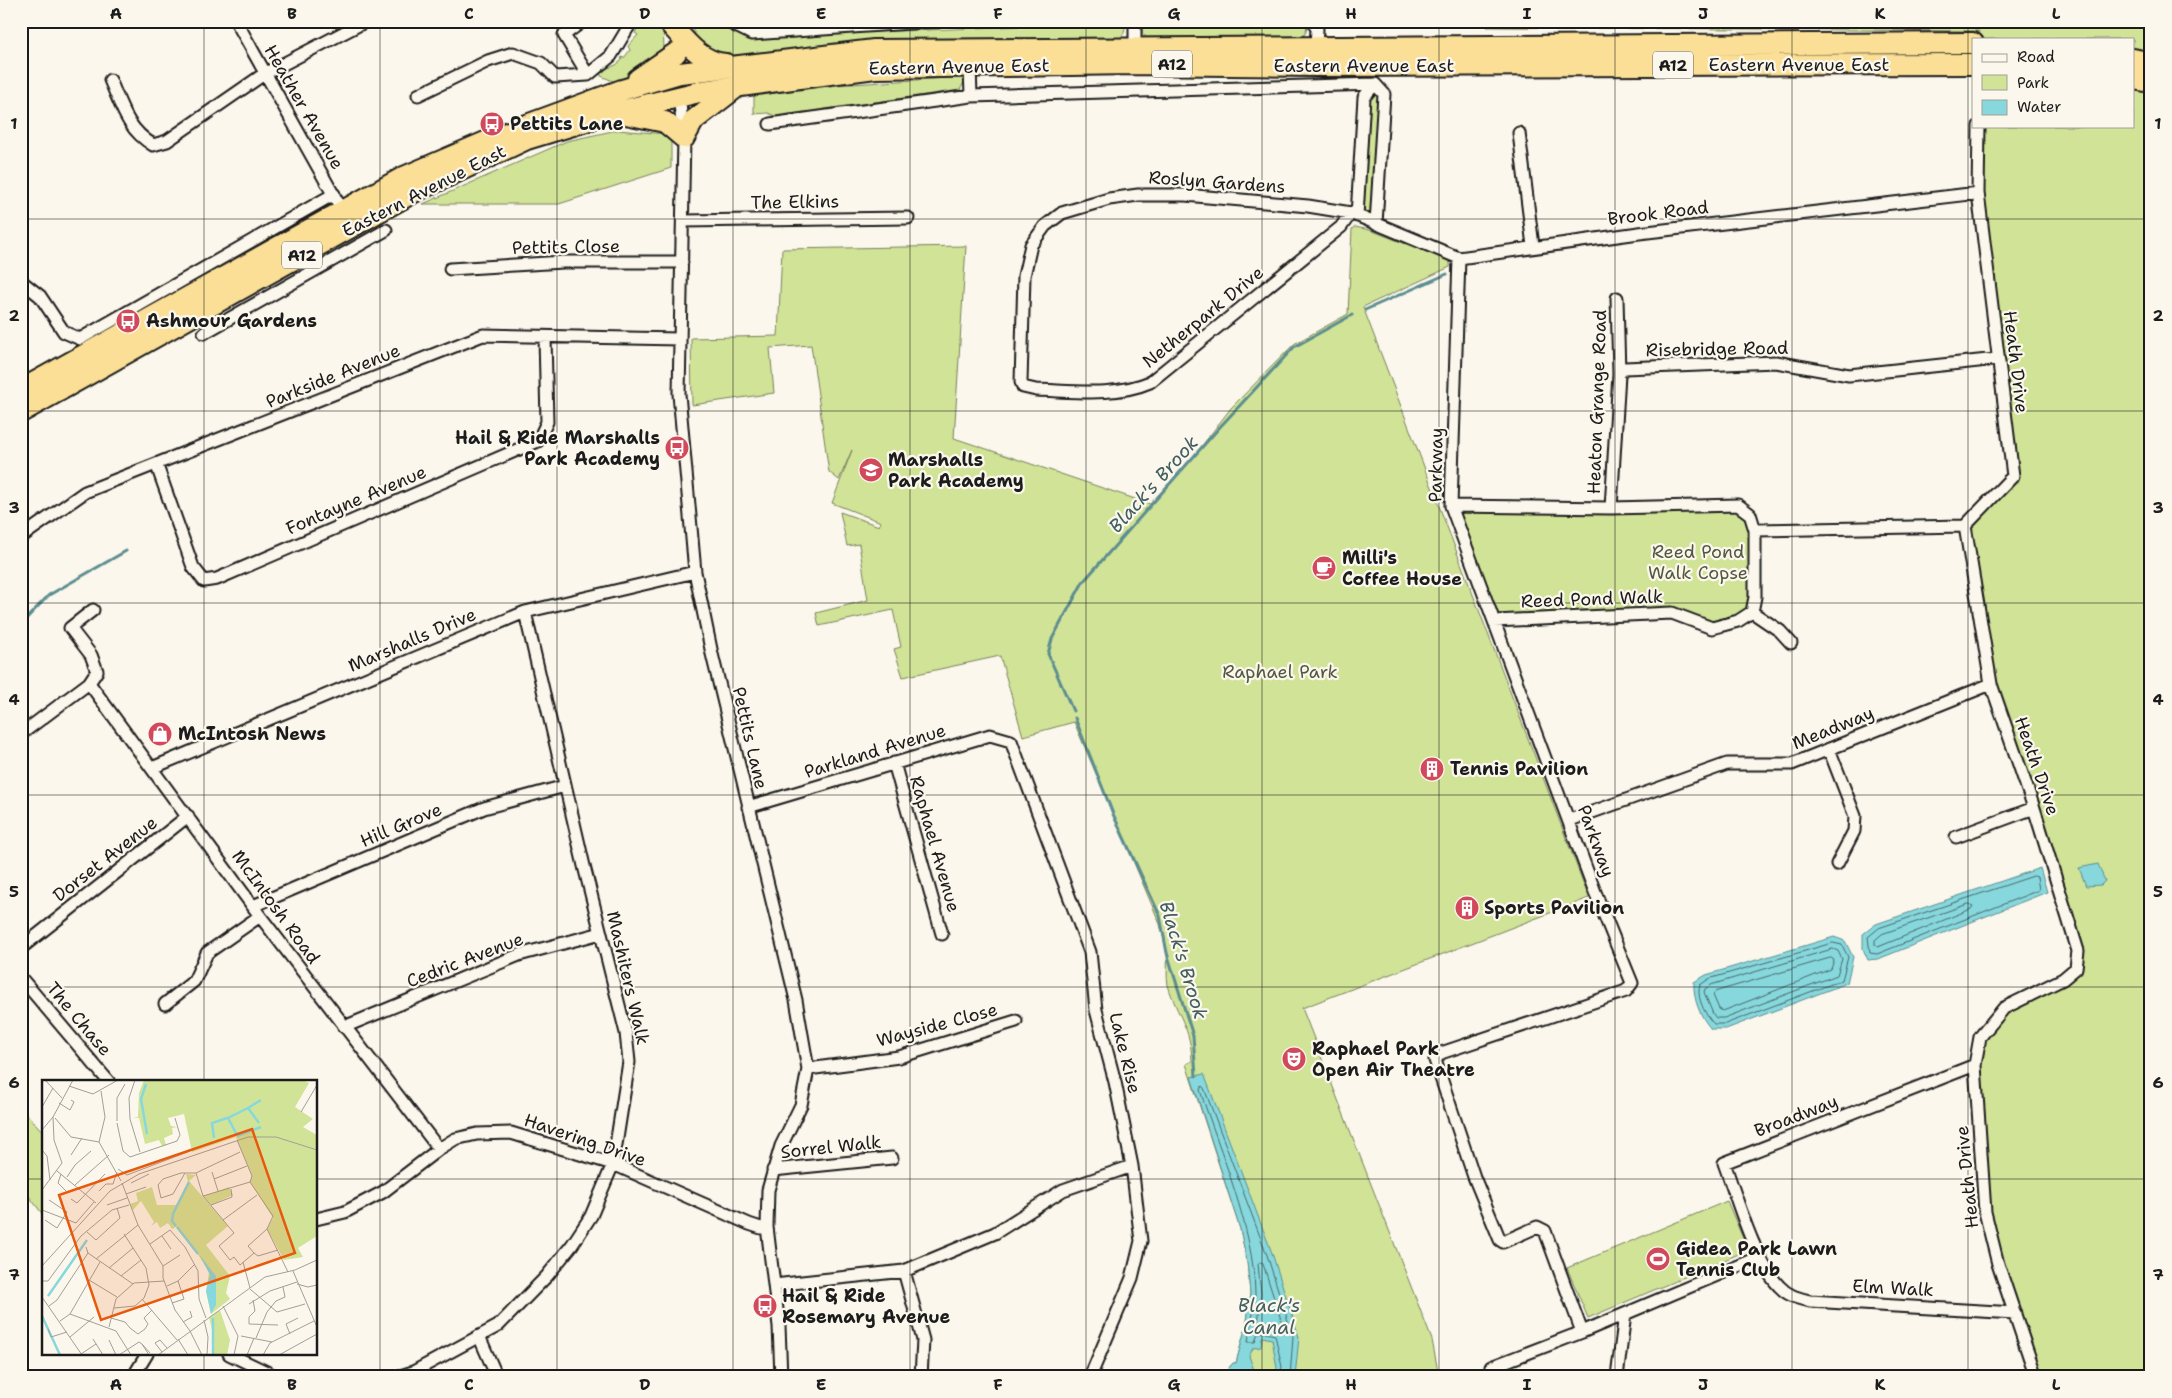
<svg xmlns="http://www.w3.org/2000/svg" width="2172" height="1398" viewBox="0 0 2172 1398" font-family="'Shantell Sans',sans-serif">
	<rect width="100%" height="100%" fill="#fbf7ec"/>
	<filter id="ink" filterUnits="userSpaceOnUse"><feTurbulence type="fractalNoise" baseFrequency=".02" numOctaves="2"/><feDisplacementMap in="SourceGraphic" scale="10" xChannelSelector="R" yChannelSelector="G"/><feConvolveMatrix kernelMatrix="1 2 1 2 8 2 1 2 1" color-interpolation-filters="sRGB"/></filter>
	<g filter="url(#ink)">
		<path fill="#d1e397" stroke="#76805a" d="M641 21H663L664 50 654 63 618 83 601 76 600 71 616 65 622 60 621 57 624 58 630 50 628 46 638 35 635 33Z
			M690 21H717L738 34 751 37 1126 22 1124 33 1120 38C989 37 857 44 726 56 706 51 695 41 690 21Z
			M1145 21H1304L1307 23 1306 32 1302 38 1151 40 1142 34V24Z
			M1488 21H2151V1377H2035L1985 1212 1975 1065 1980 1037 2004 1008 2076 968 2078 951 1991 684 1965 526 2013 475 1978 193 1979 126H2133V39H1980L1979 31 1487 27Z
			M963 77 964 82 960 90 775 116 768 113 754 114V96L836 85Z
			M1374 94 1379 96 1376 211 1370 214 1364 210 1367 99Z
			M617 130 667 134 671 142V168L559 204H423L567 141Z
			M1355 227 1370 230 1450 261V267L1363 307 1589 898 1302 1008 1432 1340 1439 1377H1194L1199 1373 1224 1374 1233 1363H1236L1247 1322 1250 1293 1247 1261 1240 1229 1186 1064 1192 1061C1191 1027 1177 1016 1168 985 1166 975 1168 965 1167 954 1166 944 1162 934 1160 924L1074 722 1023 736 1000 656 903 677 894 649 901 647 893 610 819 626 816 613 868 600 859 544 847 546 840 512 879 526 881 522 832 503 852 450 839 480 829 472 828 466 811 345 770 348 774 393 692 405 691 338 778 336 782 249 966 246 954 438 1150 504 1194 456 1231 408 1294 344 1348 314 1352 229Z
			M1717 504 1750 514 1752 612 1712 628 1672 613 1494 621 1451 506Z
			M21 1108 44 1133V1216L25 1191 21 1163Z
			M1727 1201 1748 1250 1588 1318 1567 1268Z"/>
		<path fill="#87d8dd" stroke="#5c8d90" fill-rule="evenodd" d="M2098 864 2105 881 2101 885 2086 886 2079 868Z
			M2040 868 2047 892 1878 959 1868 960 1863 949V934L1876 924Z
			M1834 937 1845 941 1853 957 1847 983 1726 1029H1711C1700 1016 1693 1000 1694 982L1706 975Z
			M1204 1074 1272 1253 1299 1337 1295 1377H1194L1199 1373 1224 1374 1233 1363H1236L1247 1322 1250 1293 1247 1261 1240 1229 1191 1077ZM1262 1337 1272 1339 1277 1368 1275 1374 1255 1373 1249 1356 1253 1348 1261 1347Z"/>
		<g fill="none" stroke-linecap="round" stroke-linejoin="round">
			<path stroke="#476769" stroke-width="1" d="M2034 876 2037 877 2039 890 1877 954 1870 953 1868 937 1879 928Z
				M1969 904 1973 906 1971 909 1878 947 1875 945V940L1882 934Z
				M1833 943 1842 945 1848 957 1842 980 1725 1024H1714C1705 1015 1696 997 1700 985L1709 979Z
				M1833 949 1838 951 1842 959 1837 975 1724 1018H1716L1713 1014 1704 992 1705 989 1711 985Z
				M1831 958 1834 960 1831 969 1723 1011 1719 1009 1713 995 1715 992Z
				M1260 1262 1263 1264 1284 1329 1282 1332 1258 1324 1261 1294 1258 1264Z
				M1279 1377 1282 1367 1275 1335 1261 1332 1257 1335 1255 1342H1248C1250 1326 1255 1310 1255 1293 1254 1228 1220 1152 1200 1090L1202 1086 1204 1088 1267 1255 1293 1337 1290 1377"/>
			<path stroke="#5c8d90" stroke-width="3" d="M2072 21 2102 25 2151 26
				M1991 25 1995 21
				M1365 310 1447 274
				M21 624 49 595 126 551
				M1073 711 1048 654 1052 639 1083 582 1218 429 1294 347 1352 315
				M1075 718 1113 814 1160 916 1167 953 1193 1036 1196 1076"/>
			<defs>
				<path id="minor" d="M236 21 342 210
					M583 21 564 35 588 75
					M726 21 752 34 938 21
					M1313 22 1317 29 1316 46
					M1135 47V26L1138 21
					M970 66 971 96
					M110 80C122 107 127 129 153 145L167 141 264 74 366 21
					M1375 84 1384 94 1376 224
					M418 95 488 61 513 53 541 63 555 77 588 75 611 56 632 21
					M679 96 684 138 679 394 695 572 712 654 796 1000 808 1069 801 1105 781 1146 768 1190 767 1227 779 1326 781 1377
					M770 124 971 96 1375 84
					M1979 126 1978 193 2013 476 1965 526 1991 684 2034 808 2078 951 2076 968 2063 979 2004 1008 1980 1037 1975 1065 1985 1212 1998 1264 2036 1377
					M1519 133 1533 246
					M21 186V201
					M1351 213 1341 227 1150 382C1115 397 1073 391 1036 390L1023 387 1021 382 1024 276 1031 245 1045 226 1062 213 1109 199 1138 195H1185L1308 206 1351 213 1459 258 1639 233 1978 193
					M1357 216 1364 97 1375 84
					M683 221 908 218
					M1459 258 1451 506 1595 892 1632 983 1626 991 1441 1053 1435 1060 1474 1177 1500 1240 1503 1242 1537 1227 1545 1231 1582 1332 1760 1257
					M450 269 563 262H682
					M21 281 40 296 64 332 80 339 334 194
					M204 333 386 230
					M1619 374 1624 368 1776 362 1849 375 1997 359
					M157 466 193 567 204 581 217 579 538 441 547 422 545 337
					M1451 506 1611 508 1738 505 1750 514 1755 530 1965 526
					M1611 508 1619 374 1617 298
					M21 537 85 492 483 335 679 339
					M1752 612 1780 631 1791 643
					M1494 621 1672 613 1712 628 1738 621 1752 612 1755 597V530
					M89 683 260 916 439 1149
					M21 734 89 683 97 671 91 655 70 628 93 610
					M1829 749 1855 816 1854 831 1837 864
					M894 763 942 934
					M152 768 525 612 695 572
					M748 807 990 735 1011 741 1090 952 1096 1010 1115 1082 1132 1166 1141 1241 1132 1278 1090 1377
					M1570 820 1727 764H1792L1991 684
					M1956 837 2034 808
					M253 906 484 808 565 786
					M21 948 188 816
					M21 978 109 1082
					M165 1004 194 981 207 953 260 916
					M344 1027 519 955 601 933
					M1975 1065 1724 1163C1737 1198 1754 1260 1779 1286 1788 1296 1798 1298 1810 1301L2015 1313
					M808 1069 899 1057 1016 1021
					M773 1170 892 1158
					M316 1219 345 1212 383 1192 439 1149 455 1139 477 1134 511 1133 613 1164 749 1224 761 1228 767 1227
					M904 1271 923 1340 921 1377
					M774 1285 904 1271 995 1233 1063 1190 1132 1166
					M479 1336 497 1377
					M229 1354 277 1377
					M1491 1367 1582 1332
					M133 1377 147 1354
					M397 1377 413 1372 498 1326 547 1276 572 1245 591 1216 613 1164 629 1062 626 1033 584 866 525 612
					M1617 1377 1625 1314"/>
				<path id="trunk" d="M671 25C686 42 702 63 726 64
					M2133 59 2151 63
					M638 79 676 53
					M2133 79 2151 82
					M621 113 665 122 684 138 694 120 738 86
					M21 390 404 177 516 129 622 90 680 73 874 50 1973 43
					M21 412 412 193 527 139 616 112 703 91 875 68 1131 64 1318 66 1973 64"/>
			</defs>
			<use href="#minor" stroke="#1c1c1c" stroke-width="15"/>
			<use href="#trunk" stroke="#1c1c1c" stroke-width="24"/>
			<use href="#minor" stroke="#fbf7ec" stroke-width="11"/>
			<use href="#trunk" stroke="#fbdf96" stroke-width="20"/>
		</g>
	</g>
	<path fill="none" stroke="#1c1c1c" stroke-width="1" stroke-opacity="0.55" d="M204 21V1082M380 21V1377M557 21V1377M733 21V1377M910 21V1377M1086 21V1377M1262 21V1377M1439 21V1377M1615 21V1377M1792 21V1377M1968 21V1377M21 219H2151M21 411H2151M21 603H2151M21 795H2151M21 987H2151M21 1179H44M316 1179H2151M204 1354V1377"/>
	<defs>
		<symbol id="bus-disc" viewBox="-11 -11 22 22"><circle r="9.5" fill="#d1495b" stroke="#fbf7ec"/><path d="M-5-6H5V4H4V6H2V4H-2V6H-4V4H-5ZM-3.5-4V0h7V-4ZM-3.5 1.2v1.5H-2V1.2ZM2 1.2v1.5H3.5V1.2Z" fill="#fff"/></symbol>
		<symbol id="school-disc" viewBox="-11 -11 22 22"><circle r="9.5" fill="#d1495b" stroke="#fbf7ec"/><path d="M0-5L7-2L0 1L-7-2ZM-4 1L0 2.5L4 1V4Q0 6-4 4Z" fill="#fff"/></symbol>
		<symbol id="cafe-disc" viewBox="-11 -11 22 22"><circle r="9.5" fill="#d1495b" stroke="#fbf7ec"/><path d="M-5.5-4.5H6V0H3Q3 3.5 0 3.5H-2.5Q-5.5 3.5-5.5 0ZM3-3.2v2h1.7v-2ZM-6 4.5H4V6H-6Z" fill="#fff"/></symbol>
		<symbol id="shop-disc" viewBox="-11 -11 22 22"><circle r="9.5" fill="#d1495b" stroke="#fbf7ec"/><path d="M-5-2.5h2.3a2.7 3.5 0 0 1 5.4 0H5L5.5 6h-11ZM-1.5-2.5h3a1.5 2.3 0 0 0-3 0Z" fill="#fff"/></symbol>
		<symbol id="building-disc" viewBox="-11 -11 22 22"><circle r="9.5" fill="#d1495b" stroke="#fbf7ec"/><path d="M-4-6H4V6H1V3H-1V6H-4ZM-2.5-4.3h1.7v1.8h-1.7ZM.8-4.3h1.7v1.8H.8ZM-2.5-1h1.7V.8h-1.7ZM.8-1h1.7V.8H.8Z" fill="#fff"/></symbol>
		<symbol id="theatre-disc" viewBox="-11 -11 22 22"><circle r="9.5" fill="#d1495b" stroke="#fbf7ec"/><path d="M-5-5.5Q0-4 5-5.5V0Q5 5 0 6Q-5 5-5 0ZM-3.3-2.5H-1v1.5H-3.3ZM1-2.5H3.3v1.5H1ZM-2.8 1Q0 5.5 2.8 1Z" fill="#fff"/></symbol>
		<symbol id="stadium-disc" viewBox="-11 -11 22 22"><circle r="9.5" fill="#d1495b" stroke="#fbf7ec"/><path d="M0-5a6.5 5 0 1 0 0 10a6.5 5 0 1 0 0-10ZM-3.5-1.8h7v3.6h-7Z" fill="#fff"/></symbol>
	</defs>
	<g fill-rule="evenodd">
		<use href="#bus-disc" x="478" y="110" width="28" height="28"/>
		<use href="#bus-disc" x="114" y="307" width="28" height="28"/>
		<use href="#bus-disc" x="663" y="434" width="28" height="28"/>
		<use href="#school-disc" x="857" y="456" width="28" height="28"/>
		<use href="#cafe-disc" x="1310" y="554" width="28" height="28"/>
		<use href="#shop-disc" x="146" y="720" width="28" height="28"/>
		<use href="#building-disc" x="1418" y="755" width="28" height="28"/>
		<use href="#building-disc" x="1453" y="894" width="28" height="28"/>
		<use href="#theatre-disc" x="1280" y="1045" width="28" height="28"/>
		<use href="#stadium-disc" x="1644" y="1245" width="28" height="28"/>
		<use href="#bus-disc" x="751" y="1292" width="28" height="28"/>
	</g>
	<g text-anchor="middle" stroke-width="4.5" stroke-linejoin="round" paint-order="stroke">
		<g fill="#fbf7ec" stroke="#5f5e5a" stroke-width="1">
			<rect x="1152" y="50.5" width="40" height="27" rx="4"/>
			<rect x="1653" y="51.5" width="40" height="27" rx="4"/>
			<rect x="282" y="241.5" width="40" height="27" rx="4"/>
		</g>
		<g font-size="16" font-weight="bold" fill="#1c1c1c">
			<text x="1172" y="70">A12</text>
			<text x="1673" y="71">A12</text>
			<text x="302" y="261">A12</text>
		</g>
		<g font-size="18" fill="#1c1c1c" stroke="#fbf7ec">
			<text x="1799" y="71">Eastern Avenue East</text>
			<text x="1364" y="72">Eastern Avenue East</text>
			<text transform="translate(959 67) rotate(-1)" y="6">Eastern Avenue East</text>
			<text transform="translate(304 107) rotate(60)" y="6">Heather Avenue</text>
			<text transform="translate(1217 182) rotate(4)" y="6">Roslyn Gardens</text>
			<text transform="translate(424 191) rotate(-27)" y="6">Eastern Avenue East</text>
			<text transform="translate(795 202) rotate(-1)" y="6">The Elkins</text>
			<text transform="translate(1658 213) rotate(-7)" y="6">Brook Road</text>
			<text transform="translate(566 247) rotate(-1)" y="6">Pettits Close</text>
			<text transform="translate(1203 317) rotate(-39)" y="6">Netherpark Drive</text>
			<text transform="translate(1717 349) rotate(-1)" y="6">Risebridge Road</text>
			<text transform="translate(2016 362) rotate(83)" y="6">Heath Drive</text>
			<text transform="translate(333 376) rotate(-22)" y="6">Parkside Avenue</text>
			<text transform="translate(1597 402) rotate(-88)" y="6">Heaton Grange Road</text>
			<text transform="translate(1436 465) rotate(-89)" y="6">Parkway</text>
			<text transform="translate(356 500) rotate(-23)" y="6">Fontayne Avenue</text>
			<text transform="translate(1592 599) rotate(-2)" y="6">Reed Pond Walk</text>
			<text transform="translate(412 640) rotate(-23)" y="6">Marshalls Drive</text>
			<text transform="translate(1833 728) rotate(-22)" y="6">Meadway</text>
			<text transform="translate(750 738) rotate(77)" y="6">Pettits Lane</text>
			<text transform="translate(875 751) rotate(-17)" y="6">Parkland Avenue</text>
			<text transform="translate(2037 766) rotate(71)" y="6">Heath Drive</text>
			<text transform="translate(401 825) rotate(-23)" y="6">Hill Grove</text>
			<text transform="translate(1596 841) rotate(70)" y="6">Parkway</text>
			<text transform="translate(935 844) rotate(74)" y="6">Raphael Avenue</text>
			<text transform="translate(105 859) rotate(-38)" y="6">Dorset Avenue</text>
			<text transform="translate(276 907) rotate(54)" y="6">McIntosh Road</text>
			<text transform="translate(465 960) rotate(-21)" y="6">Cedric Avenue</text>
			<text transform="translate(628 978) rotate(77)" y="6">Mashiters Walk</text>
			<text transform="translate(79 1019) rotate(50)" y="6">The Chase</text>
			<text transform="translate(937 1025) rotate(-15)" y="6">Wayside Close</text>
			<text transform="translate(1125 1053) rotate(76)" y="6">Lake Rise</text>
			<text transform="translate(1796 1116) rotate(-21)" y="6">Broadway</text>
			<text transform="translate(585 1140) rotate(19)" y="6">Havering Drive</text>
			<text transform="translate(831 1147) rotate(-6)" y="6">Sorrel Walk</text>
			<text transform="translate(1967 1177) rotate(-96)" y="6">Heath Drive</text>
			<text transform="translate(1893 1288) rotate(3)" y="6">Elm Walk</text>
		</g>
		<g font-size="18" font-weight="bold" fill="#1c1c1c" stroke="#fbf7ec" text-anchor="start">
			<text x="510" y="130">Pettits Lane</text>
			<text x="146" y="327">Ashmour Gardens</text>
			<text x="660" y="444" text-anchor="end">Hail &amp; Ride Marshalls<tspan x="660" dy="21">Park Academy</tspan></text>
			<text x="888" y="466">Marshalls<tspan x="888" dy="21">Park Academy</tspan></text>
			<text x="1342" y="564">Milli's<tspan x="1342" dy="21">Coffee House</tspan></text>
			<text x="178" y="740">McIntosh News</text>
			<text x="1450" y="775">Tennis Pavilion</text>
			<text x="1484" y="914">Sports Pavilion</text>
			<text x="1312" y="1055">Raphael Park<tspan x="1312" dy="21">Open Air Theatre</tspan></text>
			<text x="1676" y="1255">Gidea Park Lawn<tspan x="1676" dy="21">Tennis Club</tspan></text>
			<text x="782" y="1302">Hail &amp; Ride<tspan x="782" dy="21">Rosemary Avenue</tspan></text>
		</g>
		<g font-size="18" fill="#525841" stroke="#fbf7ec">
			<text x="1698" y="558">Reed Pond<tspan x="1698" dy="21">Walk Copse</tspan></text>
			<text x="1280" y="678">Raphael Park</text>
		</g>
		<g font-size="19" font-style="italic" fill="#415e60" stroke="#fbf7ec">
			<text transform="translate(1153 484) rotate(-48)" y="7">Black's Brook</text>
			<text transform="translate(1184 960) rotate(73)" y="7">Black's Brook</text>
			<text x="1269" y="1312">Black's<tspan x="1269" dy="22">Canal</tspan></text>
		</g>
	</g>
	<g transform="translate(42 1080)">
		<rect width="275" height="275" fill="#fbf7ec"/>
		<path d="M102 0H261L267 3 253 27 271 39 261 47 275 55V156L256 168 261 177 242 180 225 149 231 138 208 102 210 96 194 57 150 72 142 34 126 38 129 46 135 47 130 48 131 54 122 58 124 65 120 66 117 60 103 64 97 38H91L96 37 97 13ZM144 94 154 95 147 101 186 146 164 165 188 196 184 213 188 219 169 234 164 211 167 192 148 162 134 147 130 149 126 143 118 148 115 142 109 146 112 142 99 121 91 130 88 124 96 121 94 113 110 107 115 125H134L146 102ZM187 107 191 115 169 125 161 116ZM178 230 188 260 185 275H171L172 258 167 237Z" fill="#d1e397"/>
		<path d="M157 174 174 196V225L169 234 164 211 168 195Z" fill="#87d8dd"/>
		<path fill="none" stroke="#87d8dd" stroke-width="2.5" d="M104 4 99 19 105 54M217 43 206 28 219 20M195 55 186 38 206 28M195 56 219 47M172 58 170 43 185 38M134 146 130 141 131 134 147 102M135 147 156 174M6 216 45 160M0 236 18 275M171 238V275"/>
		<path fill="none" stroke="#a29f99" stroke-width="1" d="M3 0 20 18M93 0 87 18 88 39 98 72M27 6 51 14 76 0M17 23 28 30 32 22 29 20M0 27 11 8M259 32 275 5M13 38 29 57 57 62 79 101M75 41V18L83 4M75 43 81 71 88 77 135 61 138 55 133 38M0 50 11 37M195 60 210 96 208 102 231 136 225 149 246 192M57 62 63 37 59 11M0 70 5 76 8 100M29 75 40 58M76 89 85 95 148 71M15 91 54 123M170 92 176 111M143 93 131 114 119 118 116 105 121 99 139 93H154L198 72M154 93 161 116 192 153 177 166 188 180 192 177 198 185 212 173M19 94 16 103 24 111M25 97 33 85 49 71M172 99 205 86M80 103 96 145 121 186V198L133 230 148 251 160 275M89 103 107 94M33 105 67 75M0 110 20 83 12 60 11 37 31 0M57 111 64 104H71L75 92M84 114 104 107M161 116 208 102M29 119 35 123 63 94M65 125 85 118M169 125 190 117 189 109M0 130 34 143 52 122M3 140 15 148 25 132 7 120M181 140 215 115M45 152 54 160 78 138 75 128M120 156 129 169M108 164 128 150 143 167 156 191 157 219 164 238M44 167 46 173 91 204M212 173 206 166 225 149M212 173 216 176 236 170M54 179 96 145M201 182 208 208M0 186 68 111 97 94 206 57H234L275 70M121 186 138 175M67 188 91 168M251 191 275 247M79 196 99 180M47 200 75 217M0 201H6L39 156 70 130 87 125M255 204 266 207 275 205M125 206 136 201 153 184M208 209 235 232 263 224M0 217 40 275M100 219 135 260M211 220 213 231 207 237V244L236 245M130 223 142 219 136 201M207 224 228 211 255 202M7 226 15 220 46 173M181 226 196 256 192 275M72 228 93 226 102 218 107 205 104 188 82 154M28 234 74 251 89 275M69 238 83 242 88 248M162 240 166 257 165 275M18 241 28 234 58 182M141 242 150 237 148 231M67 247 74 219 92 203 122 201M88 248 96 254 103 249 106 244 102 238 110 230M6 249 9 257 25 252M248 254 244 244 256 238M199 256 230 262M28 257 52 237M214 258 225 232 234 221 243 217 241 207M51 259 61 275M136 259 146 275M67 260 74 275M120 272 113 263 118 260 125 268M39 274 54 264M77 275 97 262 100 264M107 275 100 264 108 273M116 275 223 197 253 190 275 180M205 275 212 258M221 275 228 263 272 241M237 275 275 254"/>
		<path fill="#e8590c" fill-opacity="0.15" stroke="#e8590c" stroke-width="2.5" d="M210 49 253 173 59 240 17 115Z"/>
		<rect width="275" height="275" fill="none" stroke="#1c1c1c" stroke-width="2.5"/>
	</g>
	<rect width="2172" height="1398" fill="none" stroke="#fbf7ec" stroke-width="55"/>
	<rect x="1972" y="38" width="162" height="90" fill="#fbf7ec" stroke="#a29f99"/>
	<rect x="1982" y="54" width="25" height="8" fill="#fbf7ec" stroke="#a29f99"/>
	<text x="2017" y="62" font-size="15" fill="#1c1c1c">Road</text>
	<rect x="1982" y="75" width="25" height="15" fill="#d1e397" stroke="#a29f99"/>
	<text x="2017" y="88" font-size="15" fill="#1c1c1c">Park</text>
	<rect x="1982" y="100" width="25" height="15" fill="#87d8dd" stroke="#a29f99"/>
	<text x="2017" y="112" font-size="15" fill="#1c1c1c">Water</text>
	<rect x="28" y="28" width="2116" height="1342" fill="none" stroke="#1c1c1c" stroke-width="2"/>
	<g font-size="16" text-anchor="middle" font-weight="bold" fill="#1c1c1c">
		<text x="116" y="19">A</text>
		<text x="292" y="19">B</text>
		<text x="469" y="19">C</text>
		<text x="645" y="19">D</text>
		<text x="821" y="19">E</text>
		<text x="998" y="19">F</text>
		<text x="1174" y="19">G</text>
		<text x="1351" y="19">H</text>
		<text x="1527" y="19">I</text>
		<text x="1703" y="19">J</text>
		<text x="1880" y="19">K</text>
		<text x="2056" y="19">L</text>
		<text x="14" y="129">1</text>
		<text x="2158" y="129">1</text>
		<text x="14" y="321">2</text>
		<text x="2158" y="321">2</text>
		<text x="14" y="513">3</text>
		<text x="2158" y="513">3</text>
		<text x="14" y="705">4</text>
		<text x="2158" y="705">4</text>
		<text x="14" y="897">5</text>
		<text x="2158" y="897">5</text>
		<text x="14" y="1088">6</text>
		<text x="2158" y="1088">6</text>
		<text x="14" y="1280">7</text>
		<text x="2158" y="1280">7</text>
		<text x="116" y="1390">A</text>
		<text x="292" y="1390">B</text>
		<text x="469" y="1390">C</text>
		<text x="645" y="1390">D</text>
		<text x="821" y="1390">E</text>
		<text x="998" y="1390">F</text>
		<text x="1174" y="1390">G</text>
		<text x="1351" y="1390">H</text>
		<text x="1527" y="1390">I</text>
		<text x="1703" y="1390">J</text>
		<text x="1880" y="1390">K</text>
		<text x="2056" y="1390">L</text>
	</g>
</svg>
